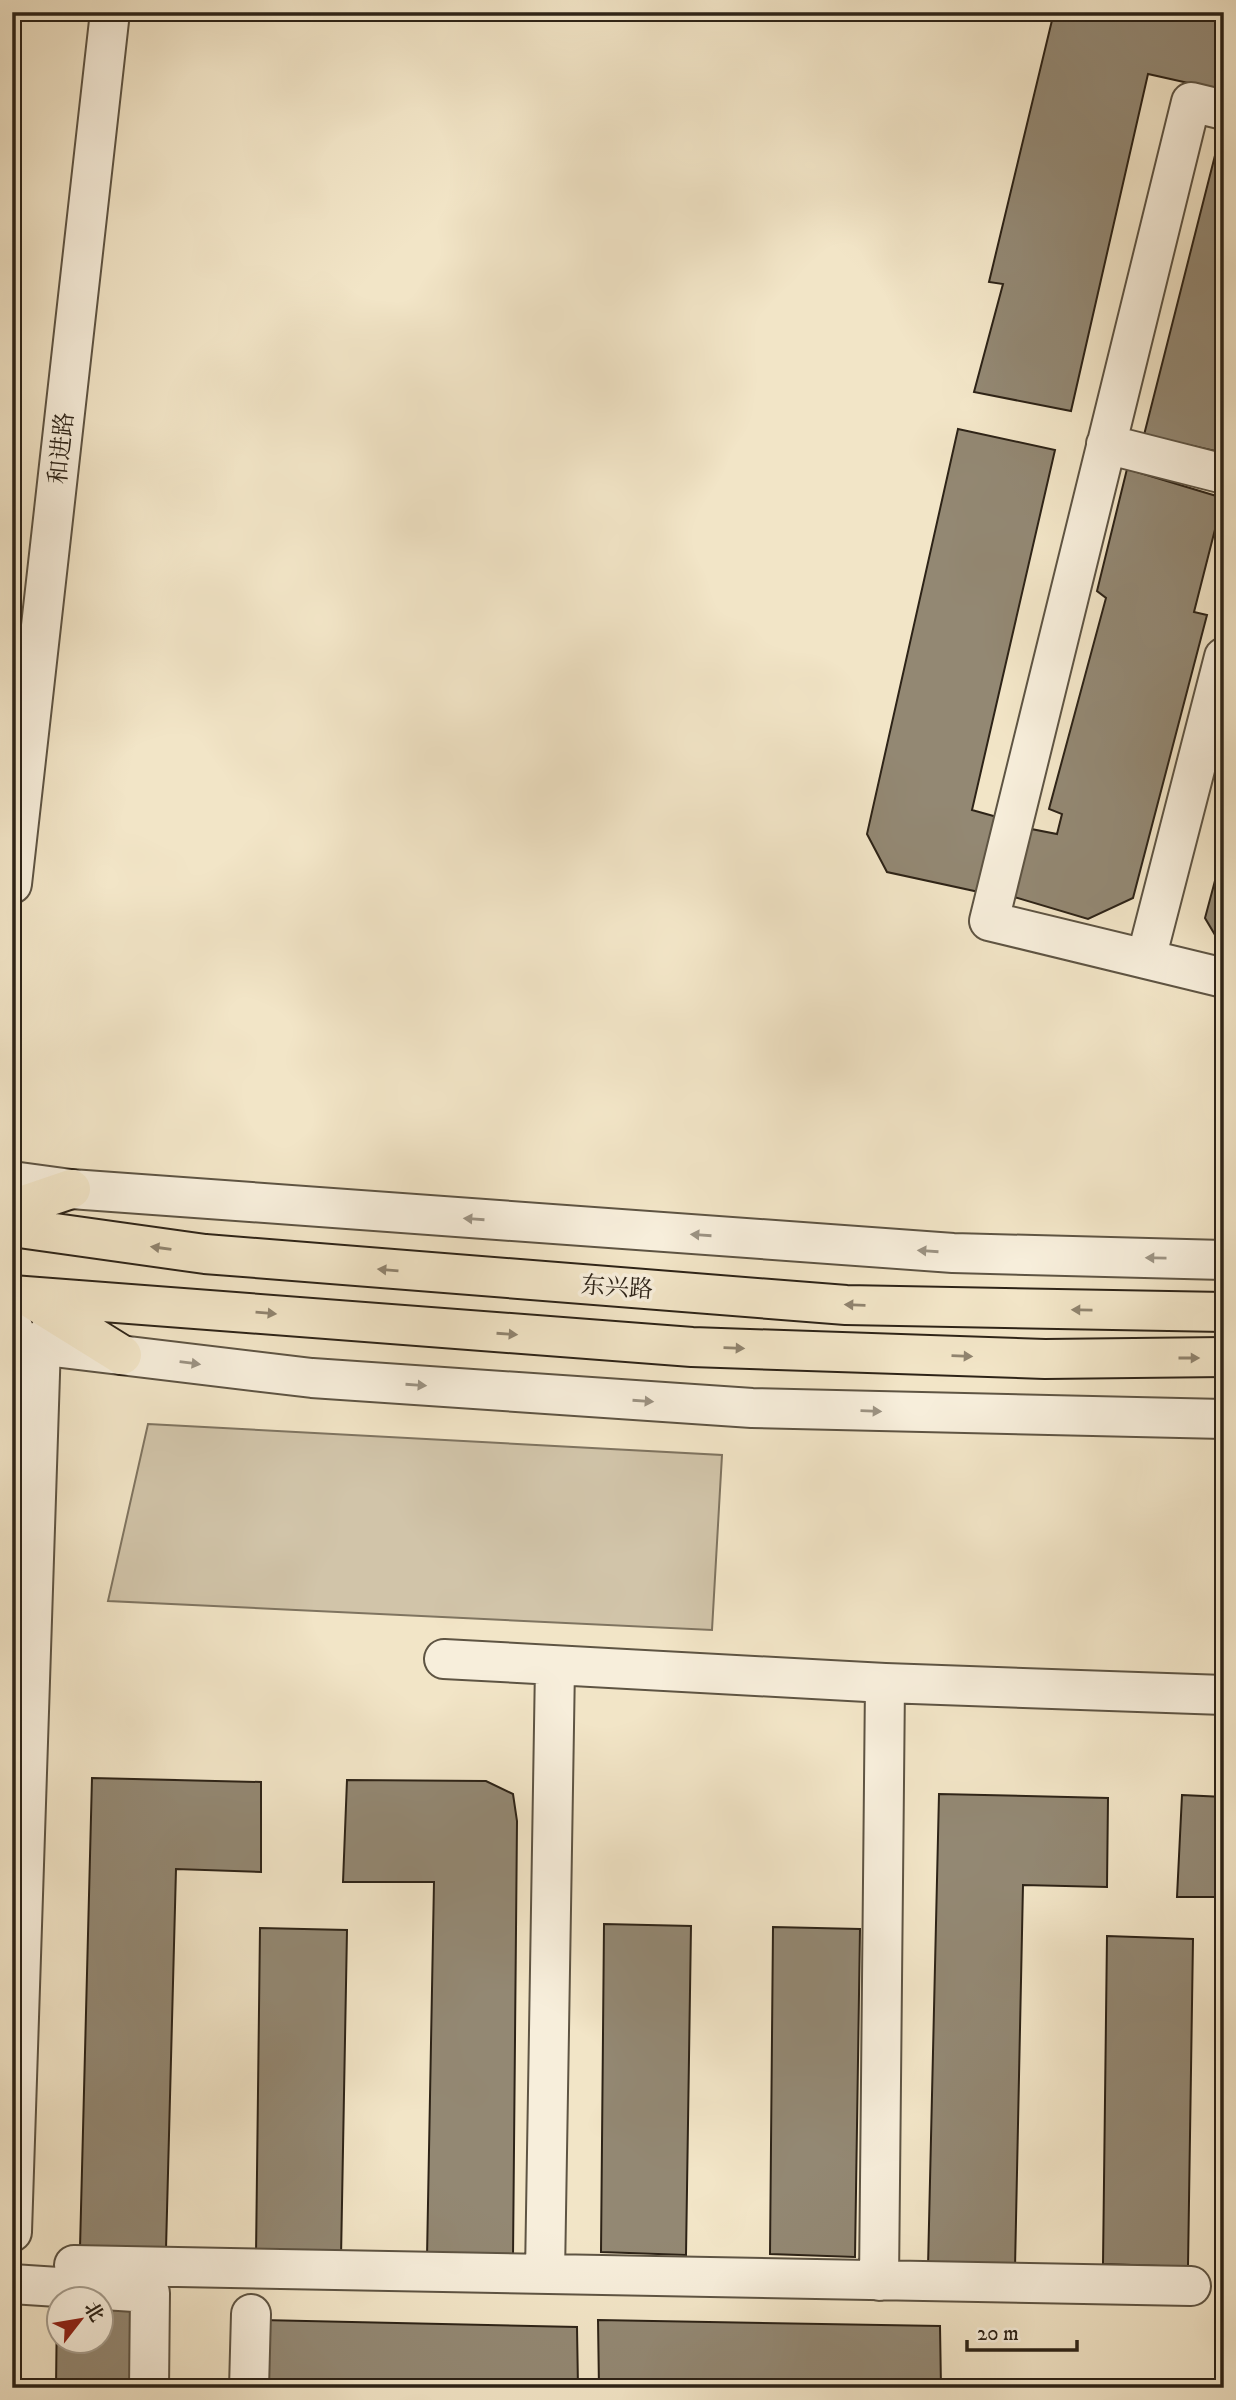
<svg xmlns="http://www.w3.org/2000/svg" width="1236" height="2400" viewBox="0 0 1236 2400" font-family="'IM FELL DW Pica','Noto Serif SC',serif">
	<rect width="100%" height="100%" fill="#f2e5c7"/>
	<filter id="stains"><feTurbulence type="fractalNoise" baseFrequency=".00286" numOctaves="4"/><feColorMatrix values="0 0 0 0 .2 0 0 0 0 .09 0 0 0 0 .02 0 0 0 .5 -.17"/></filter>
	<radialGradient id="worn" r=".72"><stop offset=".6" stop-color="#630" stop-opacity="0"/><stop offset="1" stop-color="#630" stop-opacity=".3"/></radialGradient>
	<path fill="#d1c4a9" stroke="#7f7460" stroke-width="2" d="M148 1424 722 1455 712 1630 108 1601Z"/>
	<path fill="#938873" stroke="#2d2317" stroke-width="2" d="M1054 12H1224V91L1148 74 1071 411 974 392 1003 284 989 282Z
		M1224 120V453L1144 435Z
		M958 429 1055 450 972 810 997 817 979 892 887 872 867 834Z
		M1127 469 1223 498 1194 612 1207 615 1133 898 1088 919 1011 896 1026 828 1057 834 1062 814 1049 809 1106 598 1097 591Z
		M1224 847V950L1205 918Z
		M92 1778 261 1782V1872L176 1869 166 2249 80 2248Z
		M347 1780 486 1781 513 1794 517 1821 513 2257H427L434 1882H343Z
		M939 1794 1108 1798 1107 1887 1023 1885 1015 2268 928 2267Z
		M1182 1795 1224 1797V1897H1177Z
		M604 1924 691 1926 686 2255 601 2252Z
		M773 1927 860 1929 855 2257 770 2254Z
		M260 1928 347 1930 341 2258 256 2255Z
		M1107 1936 1193 1939 1188 2267 1103 2264Z
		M57 2302 60 2340H102V2302L139 2303 138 2388H56Z
		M261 2320 577 2327 578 2388H261Z
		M598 2320 940 2326 941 2388H599Z"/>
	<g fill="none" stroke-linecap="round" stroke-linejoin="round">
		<defs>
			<path id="minor" d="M1224 110 1191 102 989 921 1224 978
				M1106 444 1224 474
				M12 884 110 12
				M1146 959 1224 657
				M12 1181 71 1189 953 1253 1224 1260
				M12 1342 312 1378 752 1408 1224 1419
				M444 1659 885 1683 1224 1695
				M74 2265 1191 2286
				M545 2274 555 1666
				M879 2281 885 1683
				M12 2284 150 2293 149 2388
				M249 2388 251 2314"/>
			<path id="tertiary" d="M12 1325 19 1342 18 1385
				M12 2232 41 1344C53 1324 68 1312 90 1304"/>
			<path id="trunk" d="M12 1209 71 1189
				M12 1227 205 1254 846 1305 1224 1312
				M12 1295 692 1347 1045 1359 1224 1357
				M32 1299 122 1355"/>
		</defs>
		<use href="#minor" stroke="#5e5443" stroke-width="42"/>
		<use href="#tertiary" stroke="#5e5443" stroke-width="42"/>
		<use href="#trunk" stroke="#2d2317" stroke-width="42"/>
		<use href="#minor" stroke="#f7eedb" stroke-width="38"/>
		<use href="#tertiary" stroke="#f7eedb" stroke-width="38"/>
		<use href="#trunk" stroke="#f2e5c7" stroke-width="38"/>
	</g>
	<defs><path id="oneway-solid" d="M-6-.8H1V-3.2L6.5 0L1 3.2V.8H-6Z" transform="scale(1.75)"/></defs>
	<g fill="#9c9383">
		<use href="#oneway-solid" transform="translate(474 1219) rotate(-176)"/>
		<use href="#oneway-solid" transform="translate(701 1235) rotate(-176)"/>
		<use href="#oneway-solid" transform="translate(928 1251) rotate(-176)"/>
		<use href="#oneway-solid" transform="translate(1156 1258) rotate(-179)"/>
		<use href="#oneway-solid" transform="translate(190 1363) rotate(7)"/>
		<use href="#oneway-solid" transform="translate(416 1385) rotate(4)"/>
		<use href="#oneway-solid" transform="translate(643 1401) rotate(4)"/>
		<use href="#oneway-solid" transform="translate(871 1411) rotate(2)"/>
	</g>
	<g fill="#90846f">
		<use href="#oneway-solid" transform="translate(161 1248) rotate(-172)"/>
		<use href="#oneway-solid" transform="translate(388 1270) rotate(-175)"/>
		<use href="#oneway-solid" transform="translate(855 1305) rotate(-178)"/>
		<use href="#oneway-solid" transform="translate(1082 1310) rotate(-179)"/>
		<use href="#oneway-solid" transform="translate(266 1313) rotate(5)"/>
		<use href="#oneway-solid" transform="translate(507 1334) rotate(4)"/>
		<use href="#oneway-solid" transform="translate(734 1348) rotate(2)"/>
		<use href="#oneway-solid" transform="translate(962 1356) rotate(2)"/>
		<use href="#oneway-solid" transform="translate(1189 1358)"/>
	</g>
	<g text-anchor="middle" stroke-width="7" stroke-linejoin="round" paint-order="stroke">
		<g font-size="24" fill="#2d2317" stroke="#f7eedb">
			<text transform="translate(61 448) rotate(-84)" y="8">和进路</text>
			<text transform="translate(617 1287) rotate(4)" y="8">东兴路</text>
		</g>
	</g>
	<rect width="1236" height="2400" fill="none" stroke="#f2e5c7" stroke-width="42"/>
	<rect x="14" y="14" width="1208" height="2372" fill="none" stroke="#2d2317" stroke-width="3.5"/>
	<rect x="21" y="21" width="1194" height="2358" fill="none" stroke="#2d2317" stroke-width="2"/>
	<g transform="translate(80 2320) rotate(59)"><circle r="33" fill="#f7eedb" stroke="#a69d8d" stroke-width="2"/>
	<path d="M0-5L12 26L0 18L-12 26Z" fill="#8f2418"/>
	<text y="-10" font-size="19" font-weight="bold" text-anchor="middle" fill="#2d2317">北</text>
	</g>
	<path d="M967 2340v10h110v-10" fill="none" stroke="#2d2317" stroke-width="3.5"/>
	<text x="977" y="2340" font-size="21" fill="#2d2317" stroke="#f7eedb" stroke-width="5" paint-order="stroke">20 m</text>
	<rect width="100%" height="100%" filter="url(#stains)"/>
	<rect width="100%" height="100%" fill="url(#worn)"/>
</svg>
